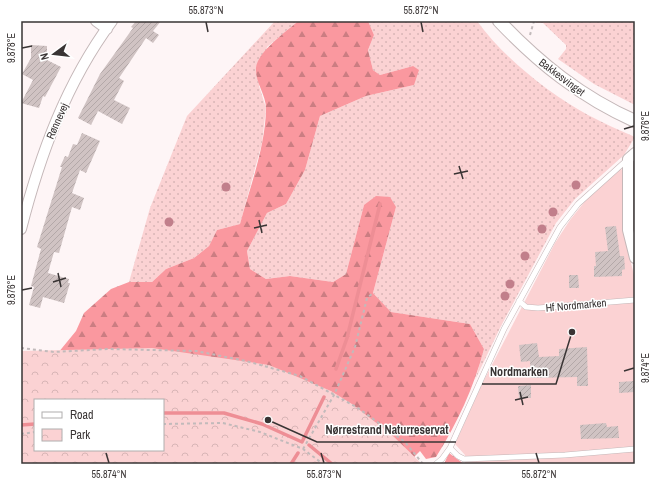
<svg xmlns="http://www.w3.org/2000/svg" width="656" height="485" viewBox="0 0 656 485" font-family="'Archivo Narrow',sans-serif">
	<defs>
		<pattern id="grass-dots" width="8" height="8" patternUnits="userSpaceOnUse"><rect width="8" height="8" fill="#fbd2d3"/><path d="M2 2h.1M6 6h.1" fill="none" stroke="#d8b5b6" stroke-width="1.8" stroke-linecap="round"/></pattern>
		<pattern id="forest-firs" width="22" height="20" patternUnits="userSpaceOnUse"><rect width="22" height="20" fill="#fa989f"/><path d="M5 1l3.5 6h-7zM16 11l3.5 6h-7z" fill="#cb7d82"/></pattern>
		<pattern id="park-crowns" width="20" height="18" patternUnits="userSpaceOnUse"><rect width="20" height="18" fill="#fbd2d3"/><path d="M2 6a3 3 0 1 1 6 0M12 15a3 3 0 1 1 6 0" fill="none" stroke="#d8b5b6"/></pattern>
		<pattern id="building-hatch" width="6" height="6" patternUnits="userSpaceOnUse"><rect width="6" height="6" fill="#d0c3c3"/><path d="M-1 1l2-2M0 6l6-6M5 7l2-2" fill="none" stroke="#b3a8a8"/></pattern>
	</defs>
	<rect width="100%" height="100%" fill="#fef5f6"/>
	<path fill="url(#grass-dots)" d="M275 21H298L267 47 259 86 266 108 262 143 240 224 217 230 209 246 194 258 166 269 152 282H129L150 208 187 116Z
		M368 21H477C503 57 549 94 588 115 603 123 619 130 635 137L624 155 575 199 556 223 501 326 475 380 484 349 470 324 391 312 373 293 396 207 364 205 346 274 333 282 290 276 266 279 250 269 247 251 267 213 286 204 305 170 320 116 366 96 414 85 413 66 380 75 373 70 368 50 374 35Z
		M536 21H635V105L594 84 558 59 566 49V45L543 23H536Z"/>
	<path fill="url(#forest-firs)" d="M298 21H368L374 35 368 50 373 70 380 75 413 66 419 70 414 85 366 96 320 116 305 170 286 204 267 213 247 251 250 269 266 279 290 276 333 282 346 274 364 205 376 196 390 197 396 207 373 293 391 312 470 324 484 349C474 387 457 424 436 457L426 459 420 451 414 457 163 400H35V450L21 464V357L53 359 76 331 84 313 111 289 129 282H152L166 269 194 258 209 246 217 230 240 224C250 187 265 148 266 110 267 96 255 83 256 68 258 51 286 32 298 21Z
		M449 453 464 464H444Z"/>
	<path fill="url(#park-crowns)" fill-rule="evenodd" d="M152 348 269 365 331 391 352 404 393 436 422 464H21V351ZM35 400H163V450H35Z"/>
	<path fill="#fbd2d3" d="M621 168 625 178 624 235 635 279V464H465V455L455 444 482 384 555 243 570 220 586 200Z"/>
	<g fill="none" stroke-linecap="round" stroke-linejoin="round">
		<path stroke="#ee8e95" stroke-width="3.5" d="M336 369 347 338 380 204
			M163 413H224L262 424 302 442 324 397
			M21 425 35 424
			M309 445 332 464
			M291 464 298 453"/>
	</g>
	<path fill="url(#building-hatch)" d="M136 21H161L153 31 159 35 153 43 146 38 119 78 124 81 114 100 130 108 122 124 98 111 91 125 78 118 100 74 133 28 131 27Z
		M31 45 47 46V60L61 67 45 97 43 96 39 108 21 103 33 80 22 74 31 58Z
		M82 133 100 141 86 173 80 170 72 193 84 198 80 210 72 207 59 253 54 252 48 273 69 279 68 283H70L64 303 43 297 40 308 29 305 34 287 31 286 41 249 37 247 62 167H60L65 156 68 157 73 144 77 145Z
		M616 226 620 256H624L625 269 622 270V276L594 277V266H596L595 252 608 251 605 227Z
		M569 275H578L579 288H569Z
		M537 343 539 357 559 356V349L587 347 588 386H577V377L531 378 530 361 521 362 519 345Z
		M634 381 635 392 619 393V382Z
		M531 385V398H519L518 386Z
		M606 423 607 427 618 426 619 438 581 439 580 425Z"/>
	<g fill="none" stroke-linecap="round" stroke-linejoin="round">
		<defs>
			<path id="service" d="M519 301 526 307 538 308 635 300
				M450 448 458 456 464 459 565 455 635 449
				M436 464 442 459 450 448 504 329 560 227 578 204 628 159"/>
			<path id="minor" d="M96 21 107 29
				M635 153 628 159V230L635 258
				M21 229C40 155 66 83 112 21"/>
			<path id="tertiary" d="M499 21C539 63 581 97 635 121"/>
		</defs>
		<use href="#service" stroke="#c4b7b8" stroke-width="6"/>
		<use href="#minor" stroke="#c4b7b8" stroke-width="12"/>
		<use href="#tertiary" stroke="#c4b7b8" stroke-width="14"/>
		<path stroke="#c2babb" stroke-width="2" stroke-dasharray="3 3" stroke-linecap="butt" d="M530 35 534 21
			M21 348 54 352 107 349 196 351 246 361 300 376 358 408 405 442 423 464
			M163 424 223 423 260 432 303 449 323 464
			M21 434 35 432
			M303 449 334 395 355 347 367 298 373 293"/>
		<use href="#service" stroke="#fff" stroke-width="5"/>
		<use href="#minor" stroke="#fff" stroke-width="10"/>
		<use href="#tertiary" stroke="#fff" stroke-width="12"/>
	</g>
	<g fill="#c17f8b">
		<circle cx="576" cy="185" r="4.5"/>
		<circle cx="226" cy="187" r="4.5"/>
		<circle cx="553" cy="212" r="4.5"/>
		<circle cx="169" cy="222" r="4.5"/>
		<circle cx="542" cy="229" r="4.5"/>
		<circle cx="525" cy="256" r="4.5"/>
		<circle cx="510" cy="284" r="4.5"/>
		<circle cx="505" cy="296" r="4.5"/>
	</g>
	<path fill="none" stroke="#393434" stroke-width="1.5" d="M206 22 208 32M421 22 423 32M22 48 32 46M624 129 634 126M459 166 463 179M454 174 468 171M259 220 262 233M254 228 267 225M58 273 61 287M53 282 66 278M22 290 32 288M624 371 634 368M520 392 523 405M515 400 528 397M106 453 109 463M321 453 324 463M536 453 539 463"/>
	<g text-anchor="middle" stroke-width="3" stroke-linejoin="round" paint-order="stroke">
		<g font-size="11" fill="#393434" stroke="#fff">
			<text transform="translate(562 77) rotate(37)" y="4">Bakkesvinget</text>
			<text transform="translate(57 121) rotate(-66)" y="4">Rønnevej</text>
			<text transform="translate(576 305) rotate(-5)" y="4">Hf Nordmarken</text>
		</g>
	</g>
	<path fill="none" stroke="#393434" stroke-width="1.5" d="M572 332L556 384H482M268 420L317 442H456"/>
	<g fill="#393434" stroke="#fff" stroke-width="1.5">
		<circle cx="572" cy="332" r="4"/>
		<circle cx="268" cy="420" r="4"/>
	</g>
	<g font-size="12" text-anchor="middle" font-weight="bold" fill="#393434" stroke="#fff" stroke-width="3" stroke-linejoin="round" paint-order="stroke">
		<text x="519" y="376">Nordmarken</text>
		<text x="387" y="434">Nørrestrand Naturreservat</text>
	</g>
	<rect width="656" height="485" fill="none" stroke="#ffffff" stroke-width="44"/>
	<rect x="34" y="399" width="130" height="52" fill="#ffffff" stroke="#b0aeae"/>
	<rect x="42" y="412" width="20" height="6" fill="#ffffff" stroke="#b0aeae"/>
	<text x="70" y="419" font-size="12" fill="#393434">Road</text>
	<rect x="42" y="429" width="20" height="12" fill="url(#park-crowns)" stroke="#b0aeae"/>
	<text x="70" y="439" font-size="12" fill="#393434">Park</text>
	<g transform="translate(54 54) rotate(255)" stroke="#ffffff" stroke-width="3" paint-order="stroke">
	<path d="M0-3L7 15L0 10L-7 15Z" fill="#393434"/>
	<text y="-6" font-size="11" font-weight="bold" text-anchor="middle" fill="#393434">N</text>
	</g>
	<rect x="22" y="22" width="612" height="441" fill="none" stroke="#393434" stroke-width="1.5"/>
	<g font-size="10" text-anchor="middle" fill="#393434">
		<text x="206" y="14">55.873°N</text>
		<text x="421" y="14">55.872°N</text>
		<text transform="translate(11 48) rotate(-90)" y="4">9.878°E</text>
		<text transform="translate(645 126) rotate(-90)" y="4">9.876°E</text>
		<text transform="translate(11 290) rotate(-90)" y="4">9.876°E</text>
		<text transform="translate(645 368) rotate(-90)" y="4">9.874°E</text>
		<text x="109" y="478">55.874°N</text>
		<text x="324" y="478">55.873°N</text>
		<text x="539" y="478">55.872°N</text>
	</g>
</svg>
